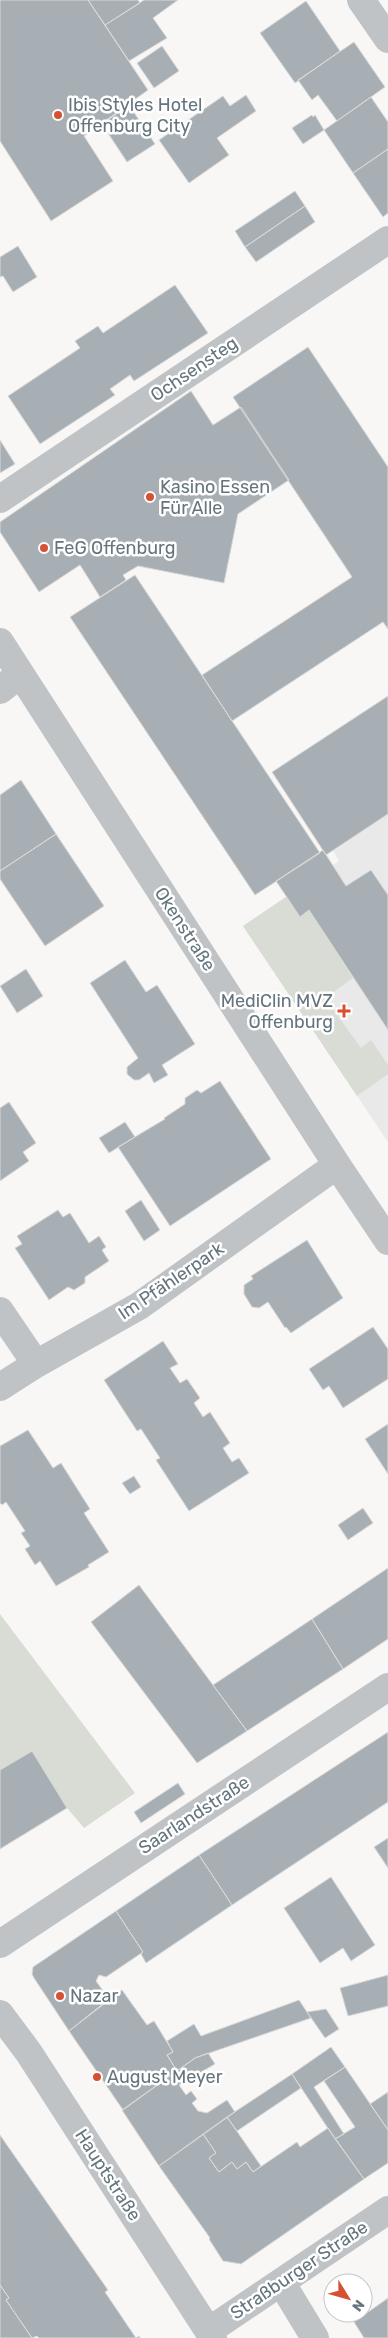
<svg xmlns="http://www.w3.org/2000/svg" width="388" height="2338" viewBox="0 0 388 2338" font-family="Rubik,sans-serif">
	<rect width="100%" height="100%" fill="#f8f7f5"/>
	<path fill="#e8e9e8" d="M388 780V1142L243 926 339 861 321 829Z"/>
	<path fill="#d8dcd4" d="M286 897 300 917 309 910 353 978 325 998 361 1048 371 1040 388 1065V1074L357 1096 243 926Z
		M0 1614 135 1793 84 1828 67 1808 32 1751 0 1770Z"/>
	<path fill="#a7afb4" stroke="#d9d9d7" d="M0 0H88L148 90 84 136 113 181 51 221 0 141Z
		M88 0H138L140 3 105 25Z
		M144 0H178L153 18 167 38 129 61 105 25Z
		M306 1 340 51 295 83 260 33Z
		M354 42 385 87 337 121 318 95 312 100 298 80Z
		M162 46 179 71 154 88 137 63Z
		M246 95 256 111 217 138 229 155 189 183 159 140 223 96 230 106Z
		M371 97 388 122V149L353 173 324 130Z
		M129 105 155 144 127 162 102 124Z
		M312 115 313 117 315 115 324 130 303 144 292 128Z
		M388 149V213L383 217 353 173Z
		M295 191 305 206 245 247 235 231Z
		M305 206 315 222 256 262 245 247Z
		M18 246 37 277 13 292 3 276 0 277V257Z
		M175 285 208 333 134 381 130 375 110 389 115 395 40 444 8 396 80 348 75 341 98 326 103 333Z
		M308 347 388 467V629L383 622 232 721 202 675 352 577 233 397Z
		M191 391 213 425 241 407 289 480 238 514 224 583 138 566 123 575 126 580 100 597 80 565 39 592 0 532V522Z
		M0 440 15 464 0 473Z
		M135 575 320 853 255 895 70 617Z
		M388 696V814L326 855 272 772Z
		M21 780 56 834 0 871V795Z
		M56 834 104 906 45 946 0 879V871Z
		M323 850 346 886 371 870 388 895V1030L309 910 300 917 276 881Z
		M125 960 146 992 157 985 195 1044 162 1065 168 1075 154 1083 149 1073 139 1080H134L127 1074V1067L138 1058 90 983Z
		M26 969 43 996 17 1013 0 986Z
		M220 1081 271 1159 170 1226 118 1147 165 1119 164 1118 185 1104V1098L197 1090 201 1093Z
		M9 1102 36 1143 23 1152 29 1161 0 1181V1108Z
		M125 1122 135 1137 109 1153 99 1138Z
		M141 1200 160 1230 144 1241 125 1211Z
		M58 1210 63 1217 70 1213 89 1243 99 1236 106 1247 102 1250 109 1261 85 1277V1283L74 1290 68 1287 49 1300 15 1248 22 1244 17 1236Z
		M307 1240 343 1298 291 1333 286 1327 285 1328 268 1302 259 1308 252 1307 244 1294V1285L253 1279 251 1276Z
		M373 1327 388 1349V1379L343 1408 329 1386 323 1390 309 1369Z
		M163 1341 178 1364 170 1368 180 1383 187 1379 200 1398 194 1403 203 1417 210 1412 230 1443 223 1448 232 1462 239 1458 249 1473 189 1511 156 1460 160 1458 141 1429 137 1431 104 1380Z
		M388 1424V1474L365 1439Z
		M28 1430 53 1468 61 1463 90 1509 84 1513 109 1552 88 1565 89 1567 56 1586 40 1561 35 1565 25 1549 30 1546 21 1533 25 1531 6 1502 2 1505 0 1503V1446Z
		M134 1476 141 1487 130 1494 122 1483Z
		M363 1508 373 1523 348 1540 338 1525Z
		M388 1568V1639L343 1669 312 1619Z
		M139 1585 247 1731 197 1763 91 1622Z
		M312 1619 343 1669 247 1731 213 1685Z
		M388 1732V1802L232 1905 199 1855Z
		M32 1751 67 1808 0 1849V1770Z
		M178 1783 185 1794 141 1823 134 1812Z
		M388 1838V1868L374 1847Z
		M199 1855 232 1905 146 1963 141 1954 143 1952 116 1911Z
		M331 1877 375 1945 351 1961 343 1948 320 1963 284 1908Z
		M116 1911 143 1952 106 1977 99 1975 96 1981 109 1999 69 2031 34 1978 32 1974 33 1967Z
		M388 1975V2006L348 2016 340 1988Z
		M122 1990 147 2025 154 2021 173 2052 167 2055 177 2071 123 2110 69 2031Z
		M299 2000 311 2018 195 2058 177 2071 167 2055 173 2052 167 2041 194 2024 201 2036Z
		M326 2009 339 2029 325 2038 307 2012Z
		M331 2047 345 2067 314 2087 344 2134 335 2139 292 2074Z
		M208 2053 215 2064 179 2085 186 2095 191 2091 197 2099 192 2103 198 2111 207 2113 227 2100 235 2112 159 2166 122 2110 195 2058Z
		M345 2067 388 2130V2163L364 2179 335 2139 355 2127 324 2081Z
		M292 2074 301 2088 237 2131 227 2117Z
		M388 2092V2130L370 2104Z
		M227 2117 261 2166 253 2172 246 2162 237 2169 232 2162 219 2172 209 2158 216 2153 203 2134Z
		M328 2128 364 2179 241 2264 223 2261 209 2239 210 2238 159 2166 203 2134 216 2153 209 2158 219 2172 232 2162 237 2169 246 2162 253 2172 297 2142 300 2147Z
		M0 2135 108 2290 105 2292 136 2338 139 2336 140 2338H39L37 2336 32 2338 6 2300 9 2298 0 2285Z
		M0 2285 9 2298 6 2300 32 2338H0Z
		M388 2298V2338H364L354 2322Z"/>
	<g fill="none" stroke-linecap="round" stroke-linejoin="round">
		<path stroke="#bfc3c6" stroke-width="28" d="M361 0 388 39
			M0 499 388 240
			M0 642 337 1165 388 1241
			M0 690 20 674
			M0 1311 36 1364
			M0 1387 36 1364 139 1306 337 1165
			M0 1944 388 1687
			M0 2014 29 2053 213 2338
			M281 2282 315 2338
			M210 2330 388 2210"/>
	</g>
	<g fill="#d85034" stroke="#fff" stroke-width="2">
		<circle cx="58" cy="115" r="5"/>
		<circle cx="150" cy="497" r="5"/>
		<circle cx="44" cy="548" r="5"/>
		<path d="M341.5 1003.5h5v5h5v5h-5v5h-5v-5h-5v-5h5z"/>
		<circle cx="60" cy="1996" r="5"/>
		<circle cx="97" cy="2077" r="5"/>
	</g>
	<g text-anchor="middle" stroke-width="5" stroke-linejoin="round" paint-order="stroke">
		<g font-size="18" fill="#65757e" stroke="#fff" text-anchor="start">
			<text x="68" y="111">Ibis Styles Hotel<tspan x="68" dy="21">Offenburg City</tspan></text>
			<text x="160" y="493">Kasino Essen<tspan x="160" dy="21">Für Alle</tspan></text>
			<text x="54" y="554">FeG Offenburg</text>
			<text x="333" y="1007" text-anchor="end">MediClin MVZ<tspan x="333" dy="21">Offenburg</tspan></text>
			<text x="70" y="2002">Nazar</text>
			<text x="107" y="2083">August Meyer</text>
		</g>
		<g font-size="18" fill="#65757e" stroke="#fff">
			<text transform="translate(194 369) rotate(-34)" y="6">Ochsensteg</text>
			<text transform="translate(185 929) rotate(57)" y="6">Okenstraße</text>
			<text transform="translate(171 1281) rotate(-34)" y="6">Im Pfählerpark</text>
			<text transform="translate(194 1815) rotate(-33)" y="6">Saarlandstraße</text>
			<text transform="translate(108 2175) rotate(57)" y="6">Hauptstraße</text>
			<text transform="translate(299 2270) rotate(-34)" y="6">Straßburger Straße</text>
		</g>
	</g>
	<g transform="translate(348 2298) rotate(127)"><circle r="24" fill="#ffffff" stroke="#c1c8cb"/>
	<path d="M0-4L9 19L0 12L-9 19Z" fill="#d85034"/>
	<text y="-8" font-size="14" font-weight="bold" text-anchor="middle" fill="#65757e">N</text>
	</g>
</svg>
